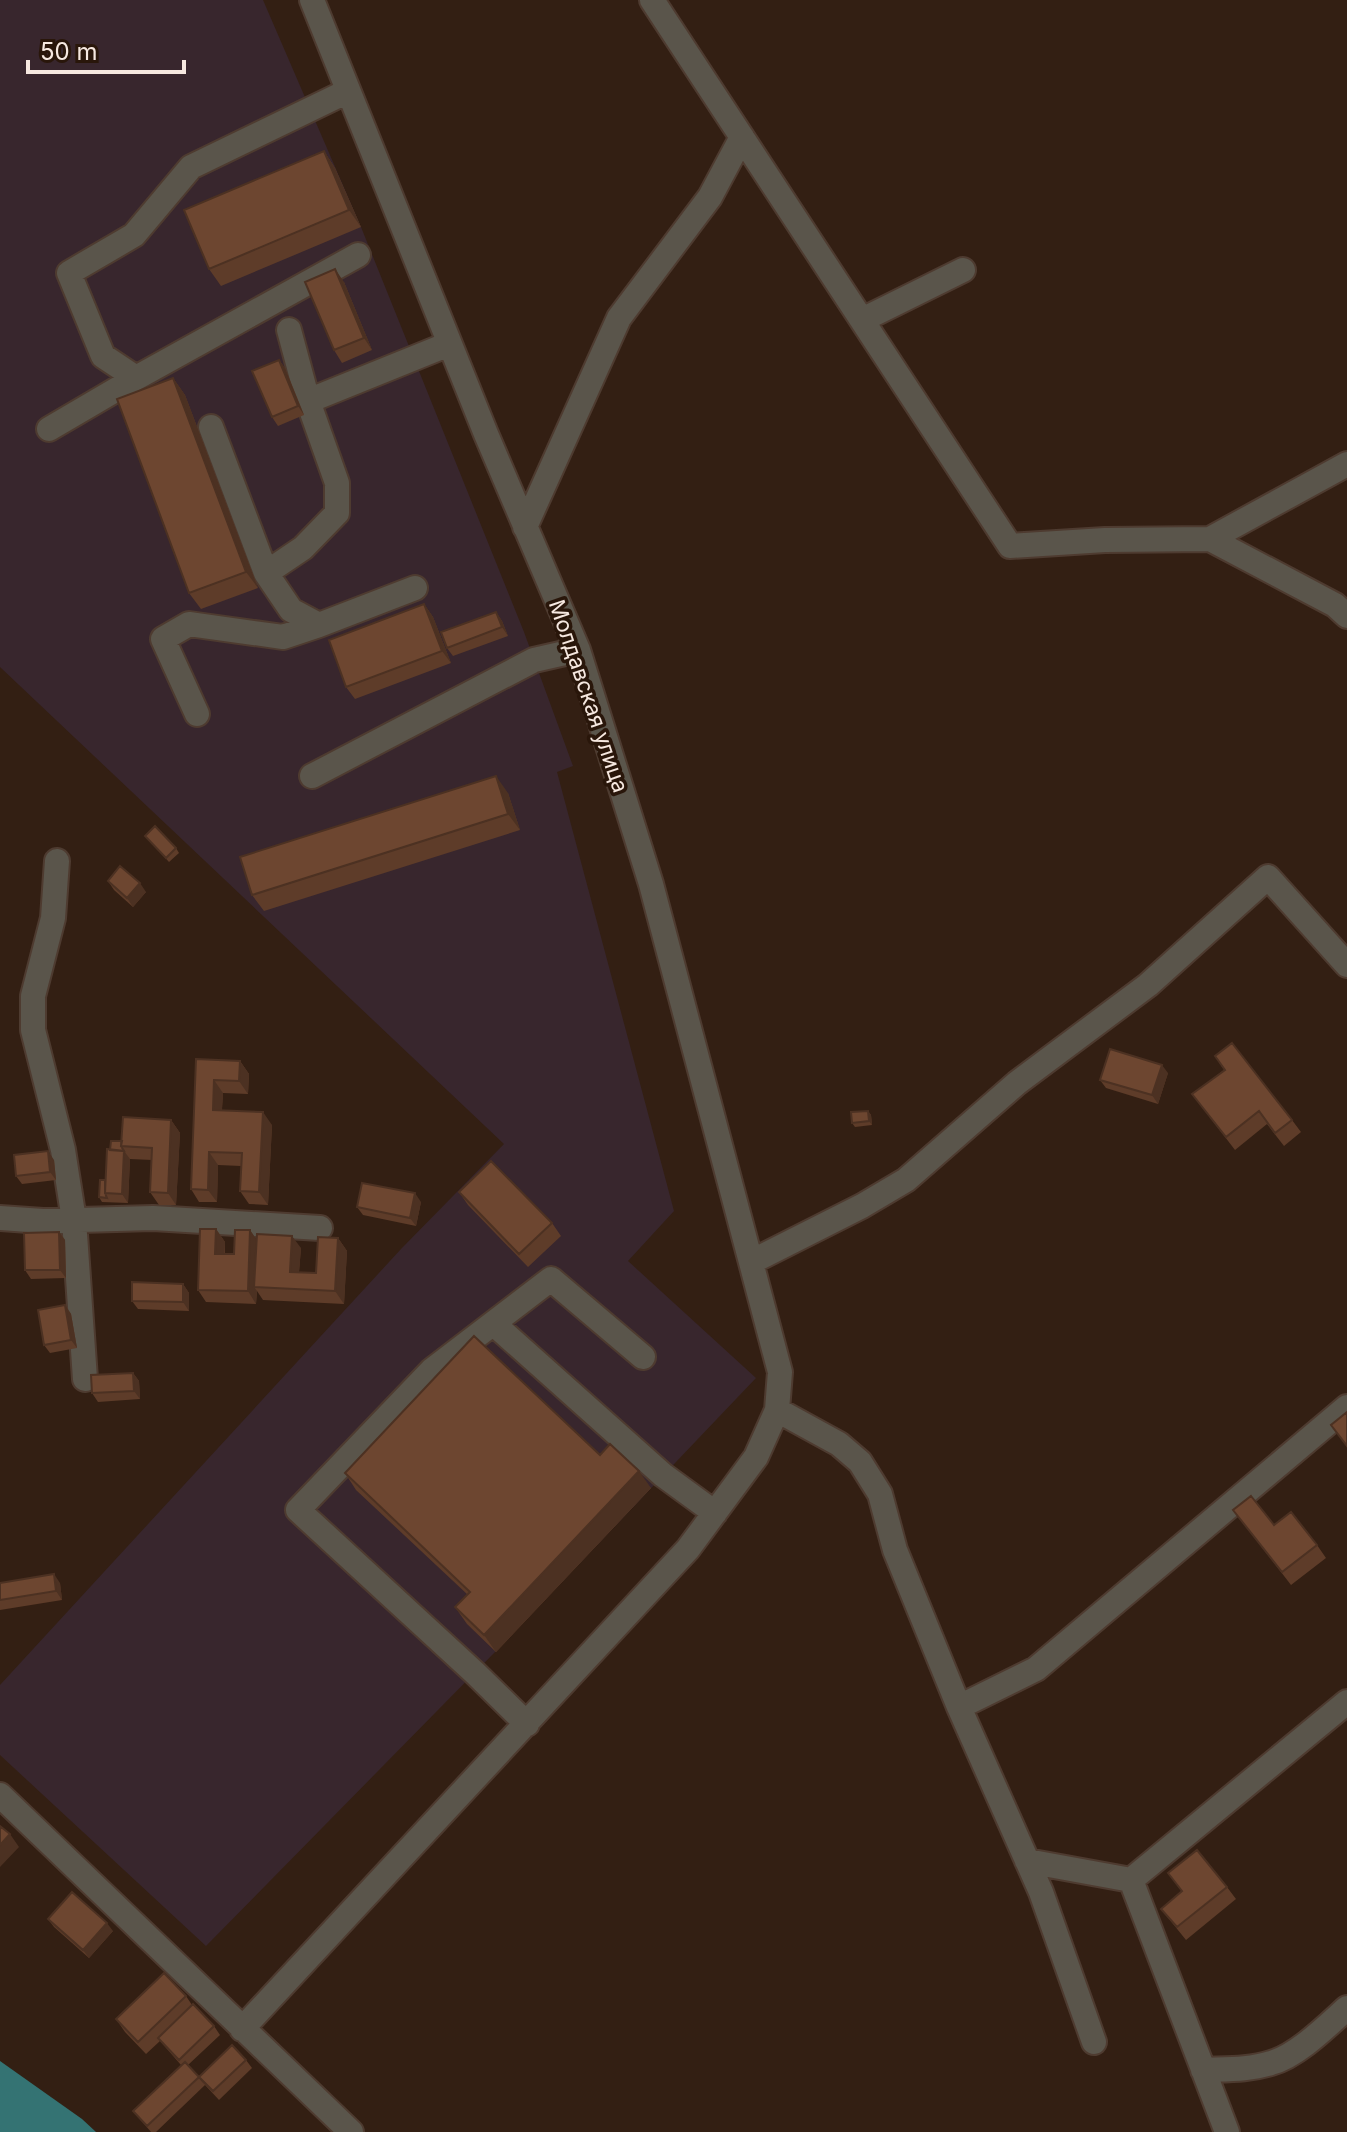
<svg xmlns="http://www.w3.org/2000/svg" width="1347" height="2132" viewBox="0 0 1347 2132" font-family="Inter,sans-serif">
	<rect width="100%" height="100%" fill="#331f13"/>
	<path fill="#38262d" d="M0 0H263L361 227 524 632 573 766 557 772 674 1211 628 1261 756 1378 496 1651 206 1946 0 1755V1685L401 1249 504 1144 0 667Z"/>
	<path fill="#347373" d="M0 2061 82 2119 96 2132H0Z"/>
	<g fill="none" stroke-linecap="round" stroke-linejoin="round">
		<defs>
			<path id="minor" d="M652 0 1010 546 1105 540 1210 539 1347 464
				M348 91 191 167 134 235 69 273 103 356 136 378 358 255
				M862 320 963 270
				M308 401 449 344
				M211 427 266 573 303 548 337 513V483L308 401 289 330
				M49 429 136 378
				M525 527 619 318 710 197 742 137
				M1210 539 1335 605 1347 616
				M266 573 291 610 319 625 415 588
				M197 714 163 639 189 624 283 637 319 625
				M312 776 534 660 578 650
				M57 861 53 918 33 996V1030L63 1150 74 1220 85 1379
				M0 1218 43 1221 153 1218 320 1228
				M751 1262 862 1206 906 1180 1017 1083 1148 985 1268 877 1347 965
				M494 1324 663 1475 715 1513
				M777 1410 839 1444 860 1462 880 1494 895 1550 959 1707 1041 1892 1094 2042
				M959 1707 1036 1669 1347 1407
				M527 1724 475 1673 298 1510 432 1370 551 1279 643 1357
				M0 1795 351 2132
				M1027 1861 1131 1880 1227 2132
				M1131 1880 1347 1702
				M242 2029 688 1549 756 1457 777 1410 780 1372 651 884 578 650 486 434 312 0
				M1203 2070C1226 2069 1249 2070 1271 2063 1297 2056 1327 2026 1347 2008"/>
		</defs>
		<use href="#minor" stroke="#4e3b30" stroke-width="28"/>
		<use href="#minor" stroke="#5a554b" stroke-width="24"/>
	</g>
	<path fill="#5e3c29" d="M324 151 335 168 361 227 221 286 209 269Z
		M344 282 372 350 342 363 334 350Z
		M279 360 285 368 304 415 278 426 272 417Z
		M173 378 185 395 258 588 201 609 189 593Z
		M424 604 433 617 451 663 355 699 346 687Z
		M496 612 502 621 508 636 453 656 447 648Z
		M508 793 520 830 264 911 252 895Z
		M145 836 176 848 179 853 169 862Z
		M108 881 146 892 133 907 114 890Z
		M1215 1056 1292 1120 1301 1132 1284 1146 1267 1124 1235 1150 1192 1094 1224 1070Z
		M196 1059 240 1061 249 1074 248 1094 223 1093 222 1110 272 1125 268 1205 249 1204 240 1191 241 1166 218 1165 217 1202H199L191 1189Z
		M1168 1073 1158 1104 1106 1088 1100 1080Z
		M868 1111 871 1115 872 1125 855 1127 852 1123Z
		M171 1120 180 1133 176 1205H159L150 1192 152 1160 130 1159 128 1203 102 1202 99 1197 105 1180 110 1150 122 1141Z
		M54 1160 56 1180 22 1184 16 1176Z
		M459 1192 552 1223 561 1236 528 1267 468 1205Z
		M421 1202 416 1226 363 1215 357 1207Z
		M216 1229 225 1242V1254H234L250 1230 257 1241 301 1248 299 1272 316 1273 338 1238 347 1251 344 1304 263 1300 257 1291 256 1304 206 1302 198 1290Z
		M59 1232 65 1240 66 1278 31 1279 25 1270Z
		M183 1284 189 1293V1311L138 1309 132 1301Z
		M65 1305 71 1314 77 1348 50 1353 44 1345Z
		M133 1373 139 1381 140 1399 98 1402 92 1393Z
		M600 1455 651 1488 496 1652 467 1624 455 1607 468 1595 356 1490 345 1473Z
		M1233 1510 1274 1525 1317 1545 1326 1558 1291 1585Z
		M0 1583H60L62 1600 0 1610Z
		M1168 1873 1227 1887 1236 1899 1186 1940 1161 1909 1182 1892Z
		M48 1919 113 1931 89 1958 54 1927Z
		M186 1996 192 2005 214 2026 220 2035 188 2065 205 2085 156 2132H151L133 2111 181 2065 160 2041 146 2054 125 2032 116 2019Z
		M246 2060 252 2068 219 2100 205 2085 199 2077Z"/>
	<path fill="#4c3122" d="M324 151 335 168 361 227 349 210Z
		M335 269 344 282 372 350 364 338Z
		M279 360 285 368 304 415 298 406Z
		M173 378 185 395 258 588 246 572Z
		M424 604 433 617 451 663 442 651Z
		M496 612 502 621 508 636 502 627Z
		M496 776 508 793 520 830 508 814Z
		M140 883 146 892 133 907 127 898Z
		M240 1061 249 1074 248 1094 239 1081Z
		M1162 1065 1168 1073 1158 1104 1152 1095Z
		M214 1080 223 1093 221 1122 213 1110Z
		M868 1111 871 1115 872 1125 869 1121Z
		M263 1112 272 1125 268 1205 259 1192Z
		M171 1120 180 1133 176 1205 168 1193Z
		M48 1151 54 1160 56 1180 50 1172Z
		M124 1151 130 1159 128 1203 122 1194Z
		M209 1152 218 1165 217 1202 208 1190Z
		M415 1193 421 1202 416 1226 410 1218Z
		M216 1229 225 1242 224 1266 215 1254Z
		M250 1230 259 1243 254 1287 257 1291 256 1304 248 1291Z
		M59 1232 65 1240 66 1278 60 1270Z
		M292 1236 301 1248 298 1284 290 1272Z
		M338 1238 347 1251 344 1304 335 1291Z
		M183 1284 189 1293V1311L183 1302Z
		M65 1305 71 1314 77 1348 71 1340Z
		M133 1373 139 1381 140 1399 134 1391Z
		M639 1471 651 1488 496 1652 484 1635Z
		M54 1574 60 1583 62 1600 56 1591Z
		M10 1834 19 1847 0 1867V1845Z
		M107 1923 113 1931 89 1958 83 1950Z"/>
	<path fill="#6d4630" stroke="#4c3122" stroke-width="2" d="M324 151 349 210 209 269 184 210Z
		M335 269 364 338 334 350 305 282Z
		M279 360 298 406 272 417 252 371Z
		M173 378 246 572 189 593 117 399Z
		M424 604 442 651 346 687 329 640Z
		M496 612 502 627 447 648 441 632Z
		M496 776 508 814 252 895 240 857Z
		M155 826 176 848 166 858 145 836Z
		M120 866 140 883 127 898 108 881Z
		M1232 1043 1292 1120 1275 1133 1259 1111 1226 1137 1192 1094 1225 1070 1215 1056Z
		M1110 1049 1162 1065 1152 1095 1100 1080Z
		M196 1059 240 1061 239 1081 214 1080 213 1110 263 1112 259 1192 240 1191 242 1153 209 1152 208 1190 191 1189Z
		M868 1111 869 1121 852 1123 851 1112Z
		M123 1117 171 1120 168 1193 150 1192 152 1148 121 1146Z
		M111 1141H122L121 1146 124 1151 110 1150Z
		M107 1149 124 1151 122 1194 105 1193Z
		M48 1151 50 1172 16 1176 14 1155Z
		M491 1161 552 1223 519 1254 459 1192Z
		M100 1180H105V1193L107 1198 99 1197Z
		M362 1183 415 1193 410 1218 357 1207Z
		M200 1229H216L215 1254H234L235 1230H250L248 1291 198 1290Z
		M59 1232 60 1270H25L24 1233Z
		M257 1234 292 1236 290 1272 316 1273 318 1237 338 1238 335 1291 254 1287Z
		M132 1282 183 1284V1302L132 1301Z
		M65 1305 71 1340 44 1345 38 1310Z
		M474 1336 600 1455 610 1444 639 1471 484 1635 455 1607 470 1592 345 1473Z
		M133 1373 134 1391 92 1393 91 1375Z
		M1347 1412V1446L1331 1425Z
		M1251 1496 1274 1525 1291 1512 1317 1545 1282 1572 1233 1510Z
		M54 1574 56 1591 0 1600V1583Z
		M0 1826 10 1834 0 1845Z
		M1197 1850 1227 1887 1177 1927 1161 1909 1182 1891 1168 1873Z
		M72 1892 107 1923 83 1950 48 1919Z
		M164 1973 186 1996 138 2042 116 2019Z
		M193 2004 214 2026 179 2060 158 2038Z
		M232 2045 246 2060 213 2091 199 2077Z
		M185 2062 199 2077 147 2126 133 2111Z"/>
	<g text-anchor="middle" stroke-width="7" stroke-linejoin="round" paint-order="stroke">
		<g font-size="22" fill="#f6e8e0" stroke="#29160a">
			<text transform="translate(589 696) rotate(71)" y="8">Молдавская улица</text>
		</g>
	</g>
	<path d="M28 60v12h156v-12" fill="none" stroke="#f6e8e0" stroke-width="4"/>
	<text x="40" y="60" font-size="24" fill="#f6e8e0" stroke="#29160a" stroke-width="6" paint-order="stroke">50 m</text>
</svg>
